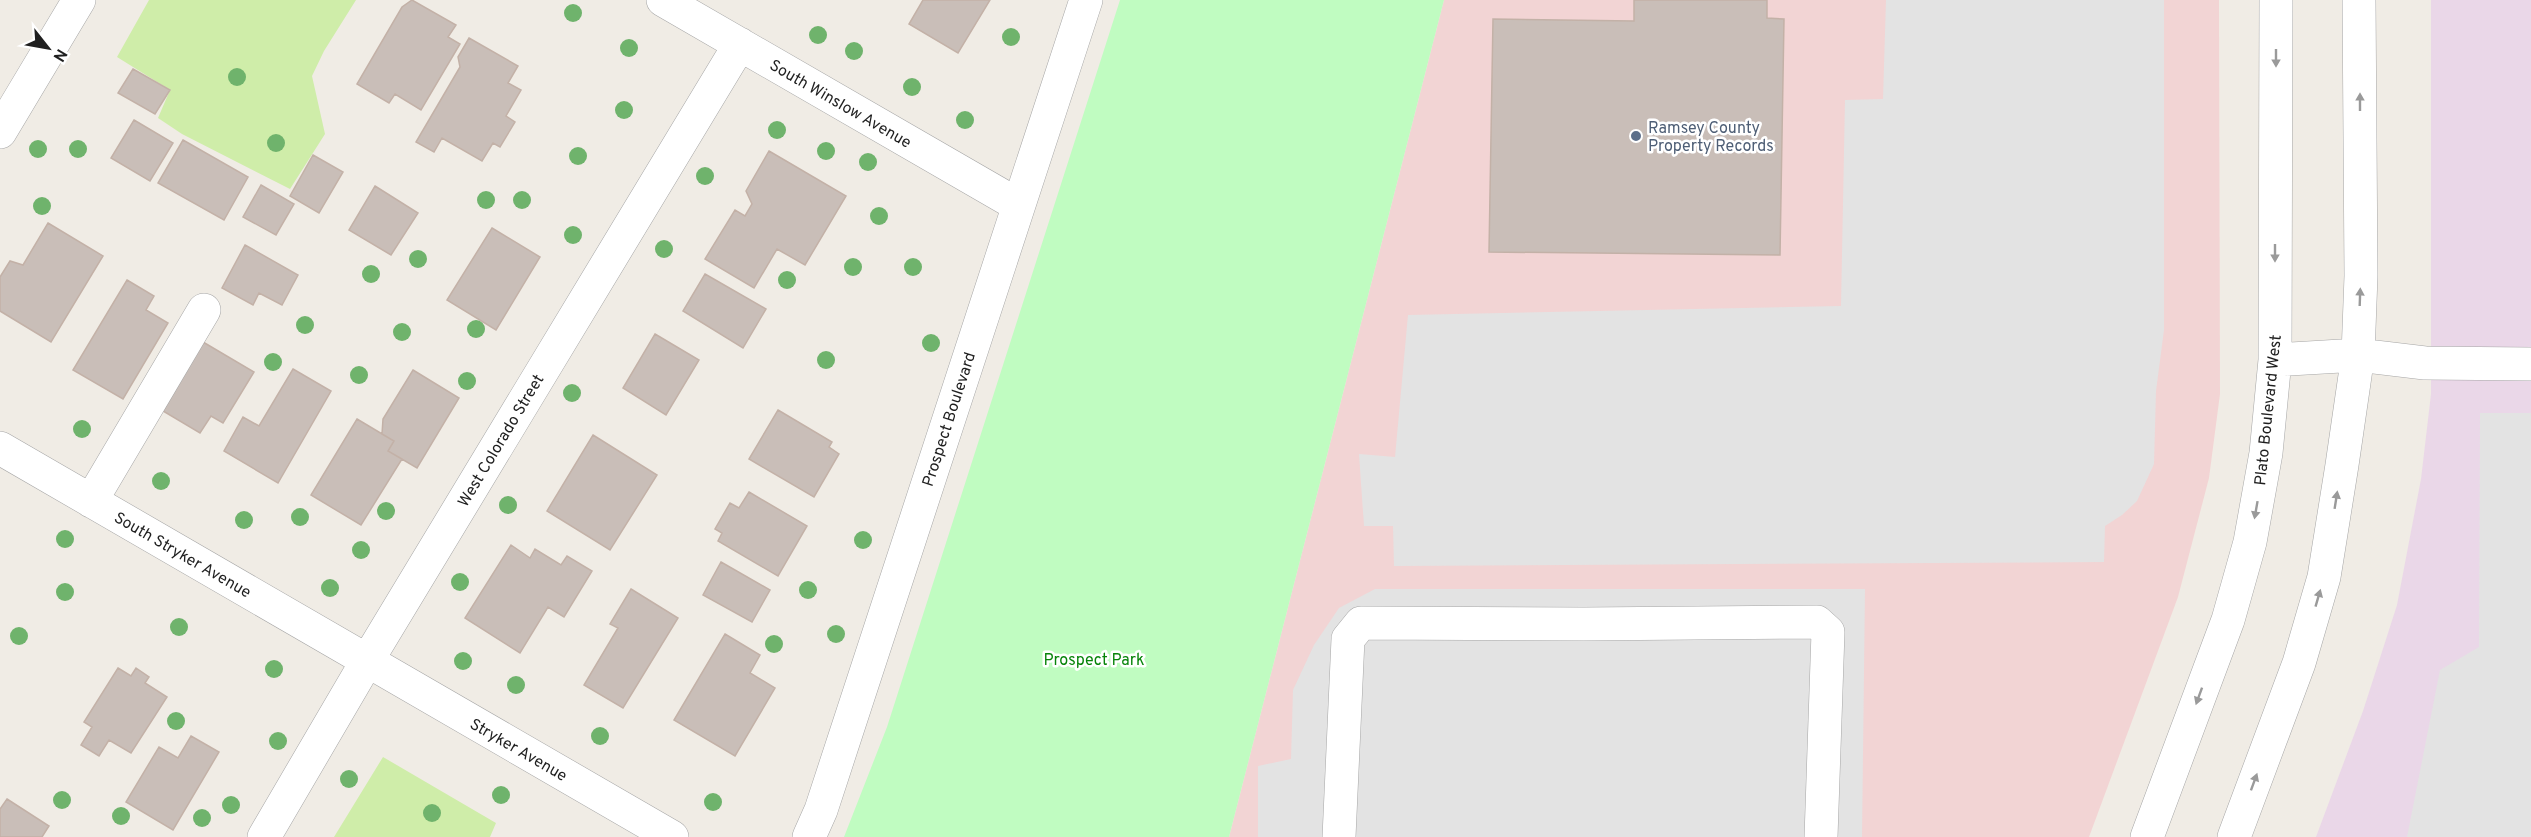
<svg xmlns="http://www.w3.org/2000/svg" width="2531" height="837" viewBox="0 0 2531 837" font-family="Overpass,sans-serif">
	<rect width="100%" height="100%" fill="#f0ece5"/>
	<path fill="#f2d4d4" d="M1444 0H2219L2220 394 2209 478 2178 597 2089 837H1229Z"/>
	<path fill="#ead7e8" d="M2431 0H2531V837H2316L2363 711 2397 605 2421 479 2431 394Z"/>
	<path fill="#cfeda9" d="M149 0H356L324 51 312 76 325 134 290 189 182 134 158 118 170 90 117 57Z
		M383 757 496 823 490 837H334Z"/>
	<path fill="#c0fcc1" d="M1120 0H1444L1229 837H844L887 727Z"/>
	<path fill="#e3e3e3" d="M1886 0H2164V330L2156 391 2154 464 2137 501 2122 515 2105 526 2104 562 1394 566 1393 526H1364L1359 454 1395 457 1408 315 1841 306 1845 100 1883 99Z
		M2480 413H2531V837H2407L2440 670 2479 647Z
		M1375 589H1865L1862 837H1258V766L1291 759 1293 690 1314 645 1339 608Z"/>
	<path fill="#c9beb8" stroke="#c3b1a7" stroke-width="1.5" d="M412 0 456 25 448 37 460 44 421 110 395 94 389 103 357 84 402 7Z
		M923 0H990L958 53 909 24Z
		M1634 0H1767V18L1784 19 1780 255 1489 252 1493 19 1634 21Z
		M469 38 518 66 508 83 521 90 506 116 515 122 500 147 493 143 482 161 442 138 434 152 416 142 460 67 458 57Z
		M133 69 170 90 155 114 118 93Z
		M134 120 173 143 150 181 111 158Z
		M183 140 248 177 224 220 158 183Z
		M769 151 846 196 805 265 777 249 754 288 705 259 735 210 745 216 752 204 746 191Z
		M313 155 343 172 319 213 290 196Z
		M261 185 294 204 276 235 243 217Z
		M375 186 418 213 391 255 349 230Z
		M48 223 103 256 51 342 0 311V277L10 261 23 265Z
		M492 228 540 257 496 330 447 300Z
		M245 245 298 275 282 305 259 293 253 305 222 288Z
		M705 274 766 309 743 348 683 311Z
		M127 280 154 296 146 310 168 323 123 399 73 370Z
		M655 334 699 360 666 415 623 388Z
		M203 342 254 372 223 423 211 416 200 433 163 411Z
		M293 369 331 391 278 483 224 451 243 417 259 426Z
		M413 370 459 398 417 468 388 451 394 441 382 434 383 419Z
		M778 410 832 442 829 447 839 454 814 497 749 459Z
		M357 419 394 441 388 451 402 459 361 525 311 495Z
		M593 435 657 475 610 550 547 511Z
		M749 492 807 526 778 576 718 541 722 533 715 529 730 503 739 508Z
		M511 545 530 558 535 549 561 565 567 556 592 571 564 617 548 607 520 653 465 618Z
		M721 562 770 590 752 622 703 595Z
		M631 589 678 618 623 708 584 685 618 628 610 624Z
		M725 634 760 655 750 673 775 688 735 756 674 720Z
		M118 668 131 676 136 668 149 677 145 683 167 697 131 753 109 740 99 756 81 745 92 727 84 722Z
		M191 736 219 752 173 830 126 802 159 747 178 758Z
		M7 799 49 826 42 837H0V809Z"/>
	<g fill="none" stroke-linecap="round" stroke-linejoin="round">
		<defs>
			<path id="minor" d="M663 0 1018 205
				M0 132 79 0
				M2275 360 2358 355 2425 363 2531 364
				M0 448 672 837
				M91 501 204 310
				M264 837 367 661 740 44
				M809 837 821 810 1086 0
				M1339 837 1348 639 1361 623 1584 624 1817 622 1828 632 1821 837
				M2147 837 2228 620 2250 542 2266 453 2275 360 2276 0
				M2234 837 2299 663 2324 577 2342 465 2358 355 2361 276 2359 0"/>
		</defs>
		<use href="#minor" stroke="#a6a6a6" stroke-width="34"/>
		<use href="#minor" stroke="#fff" stroke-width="33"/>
	</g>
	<g fill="#6fb36c">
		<circle cx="573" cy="13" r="9"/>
		<circle cx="818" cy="35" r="9"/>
		<circle cx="1011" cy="37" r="9"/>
		<circle cx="629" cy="48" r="9"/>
		<circle cx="854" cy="51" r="9"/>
		<circle cx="237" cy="77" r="9"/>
		<circle cx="912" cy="87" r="9"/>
		<circle cx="624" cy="110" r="9"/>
		<circle cx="965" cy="120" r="9"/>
		<circle cx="777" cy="130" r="9"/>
		<circle cx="276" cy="143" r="9"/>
		<circle cx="38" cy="149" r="9"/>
		<circle cx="78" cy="149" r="9"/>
		<circle cx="826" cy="151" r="9"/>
		<circle cx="578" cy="156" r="9"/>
		<circle cx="868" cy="162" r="9"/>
		<circle cx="705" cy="176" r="9"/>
		<circle cx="486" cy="200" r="9"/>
		<circle cx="522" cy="200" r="9"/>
		<circle cx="42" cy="206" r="9"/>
		<circle cx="879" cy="216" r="9"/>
		<circle cx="573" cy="235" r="9"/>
		<circle cx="664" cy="249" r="9"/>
		<circle cx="418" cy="259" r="9"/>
		<circle cx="853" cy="267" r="9"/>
		<circle cx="913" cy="267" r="9"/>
		<circle cx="371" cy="274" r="9"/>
		<circle cx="787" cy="280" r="9"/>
		<circle cx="305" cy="325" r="9"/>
		<circle cx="476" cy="329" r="9"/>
		<circle cx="402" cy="332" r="9"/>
		<circle cx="931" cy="343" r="9"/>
		<circle cx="826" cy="360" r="9"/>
		<circle cx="273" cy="362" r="9"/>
		<circle cx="359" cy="375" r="9"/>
		<circle cx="467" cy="381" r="9"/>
		<circle cx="572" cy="393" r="9"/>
		<circle cx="82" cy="429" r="9"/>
		<circle cx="161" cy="481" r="9"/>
		<circle cx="508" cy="505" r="9"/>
		<circle cx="386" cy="511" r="9"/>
		<circle cx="300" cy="517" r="9"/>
		<circle cx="244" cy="520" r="9"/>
		<circle cx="65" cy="539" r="9"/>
		<circle cx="863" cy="540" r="9"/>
		<circle cx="361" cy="550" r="9"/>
		<circle cx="460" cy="582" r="9"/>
		<circle cx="330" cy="588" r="9"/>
		<circle cx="808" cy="590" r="9"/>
		<circle cx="65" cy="592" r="9"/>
		<circle cx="179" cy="627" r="9"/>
		<circle cx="836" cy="634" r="9"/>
		<circle cx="19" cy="636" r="9"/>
		<circle cx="774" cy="644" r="9"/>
		<circle cx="463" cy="661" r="9"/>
		<circle cx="274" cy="669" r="9"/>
		<circle cx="516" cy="685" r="9"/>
		<circle cx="176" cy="721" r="9"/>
		<circle cx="600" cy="736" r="9"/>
		<circle cx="278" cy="741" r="9"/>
		<circle cx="349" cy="779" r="9"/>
		<circle cx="501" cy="795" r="9"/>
		<circle cx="62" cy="800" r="9"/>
		<circle cx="713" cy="802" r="9"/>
		<circle cx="231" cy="805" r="9"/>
		<circle cx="432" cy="813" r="9"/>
		<circle cx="121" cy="816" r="9"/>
		<circle cx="202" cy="818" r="9"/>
	</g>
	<defs><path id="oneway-solid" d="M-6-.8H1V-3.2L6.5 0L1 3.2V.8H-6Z" transform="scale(1.5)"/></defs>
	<g fill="#9a9a9a">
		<use href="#oneway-solid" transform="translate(2276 58) rotate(90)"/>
		<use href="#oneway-solid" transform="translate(2360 102) rotate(-90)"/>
		<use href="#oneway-solid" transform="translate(2275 253) rotate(90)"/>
		<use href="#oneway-solid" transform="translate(2360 297) rotate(-88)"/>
		<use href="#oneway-solid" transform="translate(2336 500) rotate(-81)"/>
		<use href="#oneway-solid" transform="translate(2256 510) rotate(100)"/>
		<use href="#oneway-solid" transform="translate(2318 598) rotate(-74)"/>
		<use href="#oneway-solid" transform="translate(2199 696) rotate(110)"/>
		<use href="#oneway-solid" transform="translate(2254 782) rotate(-70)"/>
	</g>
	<circle fill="#5c6f8a" stroke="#fff" stroke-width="2" cx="1636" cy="136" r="6"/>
	<g text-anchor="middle" stroke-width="5" stroke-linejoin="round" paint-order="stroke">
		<g font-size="16" fill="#1f1f1f" stroke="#fff">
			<text transform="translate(841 103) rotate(30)" y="6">South Winslow Avenue</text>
			<text transform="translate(2267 410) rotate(-84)" y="6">Plato Boulevard West</text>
			<text transform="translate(948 419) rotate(-72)" y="6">Prospect Boulevard</text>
			<text transform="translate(500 440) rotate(-59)" y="6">West Colorado Street</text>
			<text transform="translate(183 554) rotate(30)" y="6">South Stryker Avenue</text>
			<text transform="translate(519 749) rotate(30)" y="6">Stryker Avenue</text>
		</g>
		<g font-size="16" fill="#4e5e75" stroke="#fff" text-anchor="start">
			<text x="1648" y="133">Ramsey County<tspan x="1648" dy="18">Property Records</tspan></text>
		</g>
		<g font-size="16" fill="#068409" stroke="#fff">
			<text x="1094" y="665">Prospect Park</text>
		</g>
	</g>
	<g transform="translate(48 48) rotate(121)" stroke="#ffffff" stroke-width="4.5" paint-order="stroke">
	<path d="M0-4.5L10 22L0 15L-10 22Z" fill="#1f1f1f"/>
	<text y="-9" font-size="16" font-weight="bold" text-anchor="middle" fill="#1f1f1f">N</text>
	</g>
</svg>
